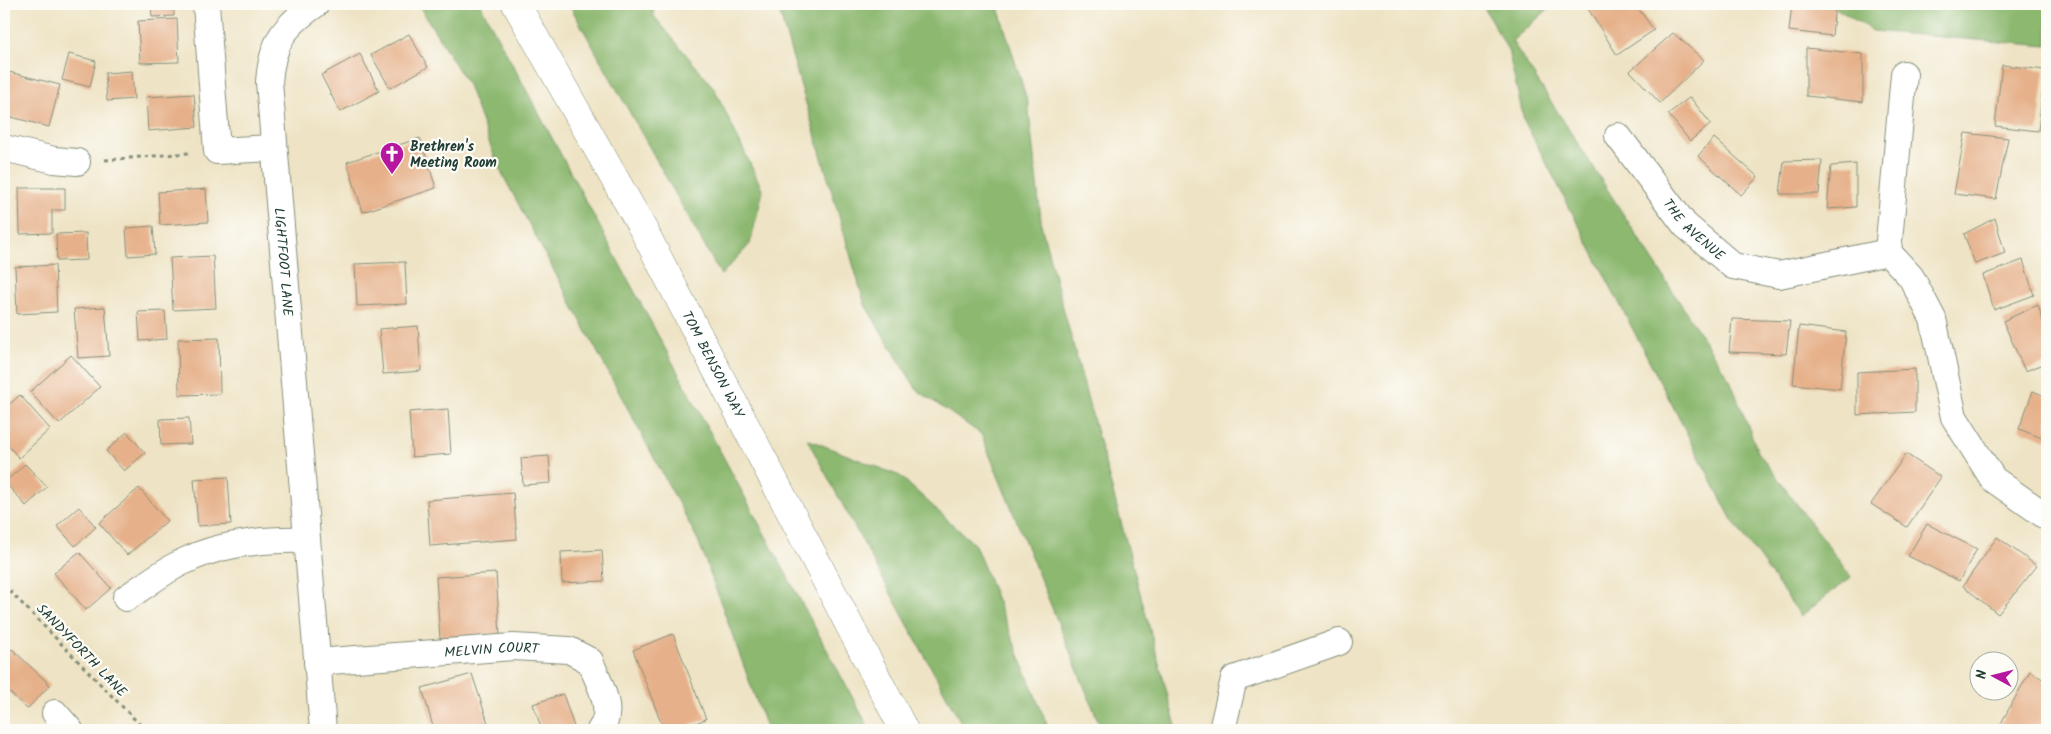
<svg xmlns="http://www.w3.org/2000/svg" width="2051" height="734" viewBox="0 0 2051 734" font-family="Kalam,sans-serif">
	<rect width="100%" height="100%" fill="#fdfcf7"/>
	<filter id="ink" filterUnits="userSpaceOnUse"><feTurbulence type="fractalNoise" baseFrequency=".02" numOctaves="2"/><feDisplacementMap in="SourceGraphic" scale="10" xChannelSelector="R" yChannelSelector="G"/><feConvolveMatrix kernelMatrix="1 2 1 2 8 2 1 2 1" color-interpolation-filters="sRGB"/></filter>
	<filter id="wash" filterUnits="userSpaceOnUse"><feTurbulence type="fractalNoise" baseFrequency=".0096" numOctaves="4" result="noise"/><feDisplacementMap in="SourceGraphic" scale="20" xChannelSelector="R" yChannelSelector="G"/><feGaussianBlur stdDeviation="1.12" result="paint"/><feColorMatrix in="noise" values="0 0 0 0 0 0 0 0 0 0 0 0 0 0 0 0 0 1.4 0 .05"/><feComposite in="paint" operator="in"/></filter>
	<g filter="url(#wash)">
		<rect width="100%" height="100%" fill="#eee3c4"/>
		<path fill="#8cb870" stroke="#567a52" d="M418 4H480L870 730H767L698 540 498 166 468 85Z
			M569 4H654L653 15 714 88 763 191 750 244 721 275Z
			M777 4H997L1028 103 1042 229 1177 730H1102L981 434 917 390 865 305Z
			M1482 4H1554L1512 41 1731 382 1758 452 1851 577 1801 616 1732 520 1524 120 1508 50Z
			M1829 4H2047V46L1873 31Z
			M807 439 900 476 975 545 1049 730H965Z"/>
		<g id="blocks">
			<path fill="#e6b18a" d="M151 4H174V16L152 17Z
				M1585 4H1635L1654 30 1617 55Z
				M1792 4H1835L1832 36 1789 31Z
				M177 19 179 62 140 63 138 21Z
				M1673 33 1704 60 1660 103 1630 71Z
				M409 34 428 67 390 88 371 55Z
				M1806 48 1863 54V102L1806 96Z
				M69 54 96 61 90 87 62 80Z
				M360 54 379 91 340 112 321 75Z
				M2002 65 2045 70 2038 131 1995 126Z
				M132 71 134 99 107 101 105 73Z
				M9 72 60 85 49 127 4 115V95Z
				M194 94 197 127 148 131 146 97Z
				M1690 97 1711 124 1690 141 1668 114Z
				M1965 133 2008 138 1996 199 1954 194Z
				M420 138 436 188 363 212 347 162Z
				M1714 138 1758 177 1741 195 1698 156Z
				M1822 160 1819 194H1780L1784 161Z
				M1856 164V207L1827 209 1831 166Z
				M19 188H65V210H52V233L20 234Z
				M206 189 208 222 160 225 158 192Z
				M1995 218 2005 253 1975 264 1964 234Z
				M153 226 155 254 128 256 126 228Z
				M86 233 87 260 57 261 56 234Z
				M213 256 216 308 173 310 170 258Z
				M2023 260 2034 295 1994 310 1983 275Z
				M405 262 407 304 357 306 355 264Z
				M55 265 57 312 17 314 15 267Z
				M2038 305 2047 334V363L2025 371 2003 321Z
				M105 307 109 356 78 358 74 309Z
				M165 311 167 339 140 341 138 312Z
				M1732 319 1790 321 1786 354 1729 352Z
				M418 326 421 371 383 374 379 329Z
				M1799 326 1846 332 1840 389 1793 384Z
				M219 338 220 394 179 395 178 339Z
				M71 355 100 387 59 424 30 392Z
				M1915 369V412L1857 415V372Z
				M2033 391 2047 397V440L2019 429Z
				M20 395 50 429 19 458 4 441V409Z
				M448 409 451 454 412 457 409 412Z
				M189 418 191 444 161 445 160 419Z
				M127 432 145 453 124 471 106 451Z
				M1906 454 1941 477 1907 527 1871 504Z
				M549 456 551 483 523 485 521 458Z
				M25 464 47 487 26 506 5 482Z
				M228 477 231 524 198 526 194 479Z
				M139 488 167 521 127 555 99 523Z
				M513 493 517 539 430 546 427 500Z
				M79 507 96 527 75 546 57 526Z
				M1927 524 1977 549 1959 581 1908 556Z
				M1997 537 2037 566 1998 614 1963 586Z
				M602 550 604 581 562 583 561 552Z
				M79 552 111 588 86 610 54 573Z
				M496 573 500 635 440 639 436 577Z
				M673 634 706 719 677 730H664L633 650Z
				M12 649 50 685 27 709 4 687V658Z
				M2030 671 2047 682V726L2045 730H2010L2000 725Z
				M472 674 490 729 434 730 422 688Z
				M563 694 575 730H542L533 704Z"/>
		</g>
	</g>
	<g filter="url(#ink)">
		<use href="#blocks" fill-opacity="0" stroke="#86907c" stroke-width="1"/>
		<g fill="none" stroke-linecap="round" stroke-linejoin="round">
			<defs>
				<g id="minor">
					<path d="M206 4 217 151 273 148"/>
					<path id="s1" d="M316 4C284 26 272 42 269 82L323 730"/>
					<path id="s2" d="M1618 136 1685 225 1733 266 1779 275 1888 252 1911 277 1933 319 1954 417 1993 479 2047 517"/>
					<path d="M4 148 54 160 77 162"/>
					<path d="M1888 252 1904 74"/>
					<path d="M126 598C145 586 164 570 185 561 221 543 266 539 306 540"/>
					<path id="s3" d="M317 662 513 647 569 650 590 661C598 682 616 710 600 730"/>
					<path d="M55 713 70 730"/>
					<path d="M1222 730 1234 679 1339 642"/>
				</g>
				<g id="secondary">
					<path id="s4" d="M516 4 643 229 904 730"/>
				</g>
			</defs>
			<use href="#minor" stroke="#86907c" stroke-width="28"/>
			<use href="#secondary" stroke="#86907c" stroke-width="29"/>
			<path stroke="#86907c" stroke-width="3" stroke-dasharray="4 4" stroke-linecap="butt" d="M105 160 189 153
				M4 585 145 730"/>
			<use href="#minor" stroke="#fff" stroke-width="26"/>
			<use href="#secondary" stroke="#fff" stroke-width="28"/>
		</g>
	</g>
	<defs>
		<symbol id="church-pin" viewBox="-11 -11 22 30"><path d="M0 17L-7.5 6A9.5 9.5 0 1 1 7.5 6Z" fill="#b5179e" stroke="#fdfcf7"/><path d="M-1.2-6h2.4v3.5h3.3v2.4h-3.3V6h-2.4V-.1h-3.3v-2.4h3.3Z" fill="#fff"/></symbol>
	</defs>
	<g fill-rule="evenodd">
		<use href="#church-pin" x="378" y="140" width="28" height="38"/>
	</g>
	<g text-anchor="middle" stroke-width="4.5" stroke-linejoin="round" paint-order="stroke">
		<g font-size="14" font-weight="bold" fill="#1f3d34" stroke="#fdfcf7" text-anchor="start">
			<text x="410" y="151">Brethren's<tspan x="410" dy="16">Meeting Room</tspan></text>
		</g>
		<g font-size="14" fill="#1f3d34" stroke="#fdfcf7">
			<text dy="5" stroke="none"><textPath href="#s2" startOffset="121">THE AVENUE</textPath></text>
			<text dy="5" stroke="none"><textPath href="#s1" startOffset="276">LIGHTFOOT LANE</textPath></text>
			<text dy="5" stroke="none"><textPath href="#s4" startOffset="411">TOM BENSON WAY</textPath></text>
			<text transform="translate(82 650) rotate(46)" y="5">SANDYFORTH LANE</text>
			<text dy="5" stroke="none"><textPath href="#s3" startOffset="175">MELVIN COURT</textPath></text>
		</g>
	</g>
	<rect width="2051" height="734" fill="none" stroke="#fdfcf7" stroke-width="20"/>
	<g transform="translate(1994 676) rotate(277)"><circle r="24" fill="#fdfcf7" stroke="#a4b0a9"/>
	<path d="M0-4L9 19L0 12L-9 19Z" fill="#b5179e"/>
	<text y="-8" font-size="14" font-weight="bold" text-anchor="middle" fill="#1f3d34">N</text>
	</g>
</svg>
